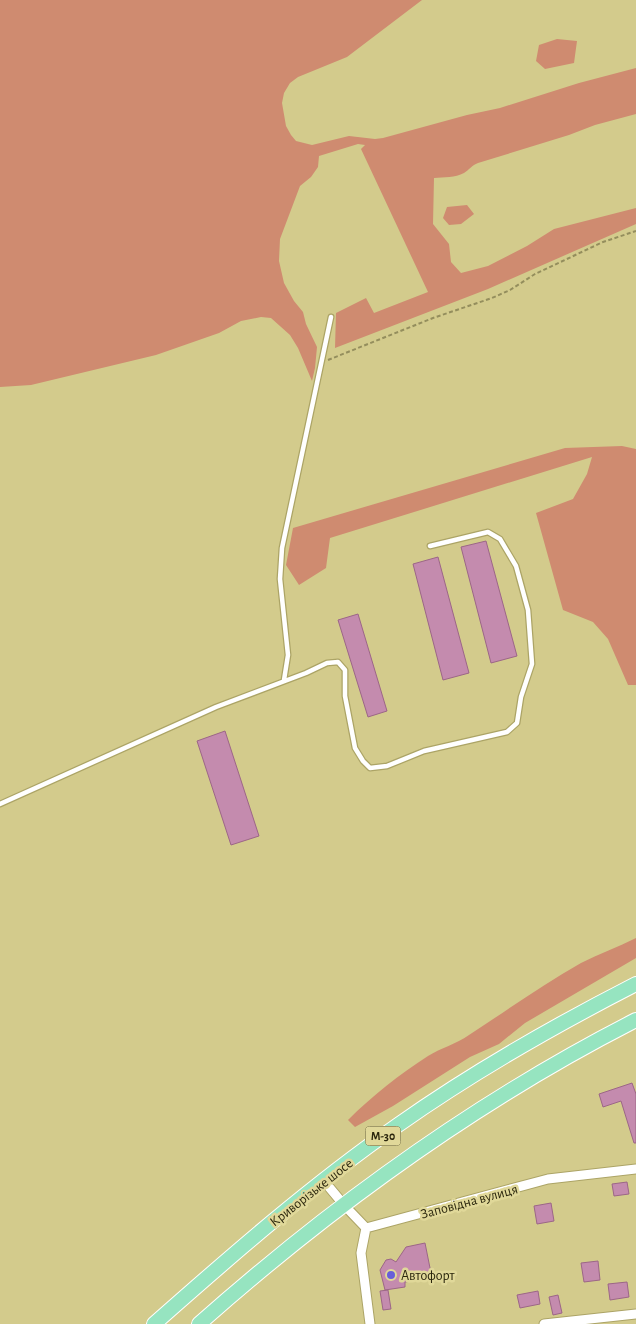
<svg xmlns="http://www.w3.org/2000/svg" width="636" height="1324" viewBox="0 0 636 1324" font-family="'Alegreya Sans',sans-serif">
	<rect width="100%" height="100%" fill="#d3cb8c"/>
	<path fill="#cf8b70" d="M0 0H422L347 57 298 77 290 83 284 93 282 103 286 126 291 135 296 141 312 145 349 136 375 139 383 138 467 115 500 108 579 83 636 68V114L595 125 569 135 478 163C472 165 469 170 464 173 455 178 444 177 434 178L433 224 449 244 451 262 461 273 488 266 527 246 554 229 636 208V224L488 289 335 348 336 313 366 298 374 313 428 292 361 149 365 145 358 144 319 156 318 167 311 177 300 186 280 239 279 261 284 283 294 301 303 312 306 324 317 347 315 368 312 381 298 348 290 335 271 318 261 317 241 321 219 333 156 355 31 385 0 387Z
		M557 39 577 41 574 63 545 69 536 61 539 45Z
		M467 205 474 214 461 224 449 225 443 218 447 207Z
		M622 446 636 449V685H628L608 639 593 622 563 610 536 513 573 499 587 474 592 457 330 538 326 568 299 585 286 565 293 528 565 448Z
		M636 938V958L525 1023 499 1044 470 1057 393 1106 355 1127 348 1120C372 1096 400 1074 428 1056 441 1048 456 1044 469 1035 506 1011 542 985 581 963 599 954 618 947 636 938Z"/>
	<path fill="#c48bae" stroke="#9c6687" d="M486 541 517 656 491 663 461 547Z
		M438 557 469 673 443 680 413 564Z
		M358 614 387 711 368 717 338 620Z
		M225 731 259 836 231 845 197 741Z
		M632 1083 636 1094V1143H634L621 1101 603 1107 599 1094Z
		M627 1182 629 1194 614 1196 612 1184Z
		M551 1203 554 1221 537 1224 534 1206Z
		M425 1243 432 1278 405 1282V1287L385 1290 380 1270 386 1260 391 1259 396 1262 406 1247Z
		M598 1261 600 1280 584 1282 581 1263Z
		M627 1282 629 1297 610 1300 608 1284Z
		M388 1290 391 1309 383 1310 380 1291Z
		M538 1291 540 1304 520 1308 517 1295Z
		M558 1295 562 1313 553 1315 549 1297Z"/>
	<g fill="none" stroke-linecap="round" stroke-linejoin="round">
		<defs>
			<path id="service" d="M284 680 288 655 280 579 282 548 331 317
				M0 804 216 707 306 673 327 663 338 662 345 670V696L355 748 363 761 370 768 387 766 424 751 507 732 517 723 521 697 532 664 528 610 516 566 500 539 488 532 430 546"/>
			<path id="minor" d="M324 1181 344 1205 366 1228 548 1179 636 1169
				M366 1228 361 1253 370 1324
				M544 1324 636 1314"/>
			<path id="trunk" d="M154 1324C232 1255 312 1185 398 1125 473 1072 554 1026 636 984
				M199 1324C332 1206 477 1101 636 1020"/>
		</defs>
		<use href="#service" stroke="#aca466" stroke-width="7"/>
		<use href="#minor" stroke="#aca466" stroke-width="11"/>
		<use href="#trunk" stroke="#fff" stroke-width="16"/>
		<path stroke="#948e5d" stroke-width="2" stroke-dasharray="4 2.5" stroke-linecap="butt" d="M328 360 433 318 492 298 510 290 535 274 603 242 636 231"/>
		<use href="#service" stroke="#fff" stroke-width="4.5"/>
		<use href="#minor" stroke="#fff" stroke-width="9"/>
		<use href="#trunk" stroke="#96e4c0" stroke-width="14"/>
	</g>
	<circle fill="#685fd9" stroke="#e0d899" stroke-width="2" cx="391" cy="1275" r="5"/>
	<g text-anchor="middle" stroke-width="5" stroke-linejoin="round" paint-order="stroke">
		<rect fill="#e0d899" stroke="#615b37" stroke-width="1" x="365.5" y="1126.5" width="35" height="19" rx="4"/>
		<g font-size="12" font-weight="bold" fill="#2a260d">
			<text x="383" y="1140">М-30</text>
		</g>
		<g font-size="14" fill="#2a260d" stroke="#e0d899">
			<text transform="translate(311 1192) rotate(-38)" y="5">Криворізьке шосе</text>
			<text transform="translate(469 1201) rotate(-15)" y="5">Заповідна вулиця</text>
		</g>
		<g font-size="14" fill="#2a260d" stroke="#e0d899" text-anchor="start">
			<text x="401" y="1280">Автофорт</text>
		</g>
	</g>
</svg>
